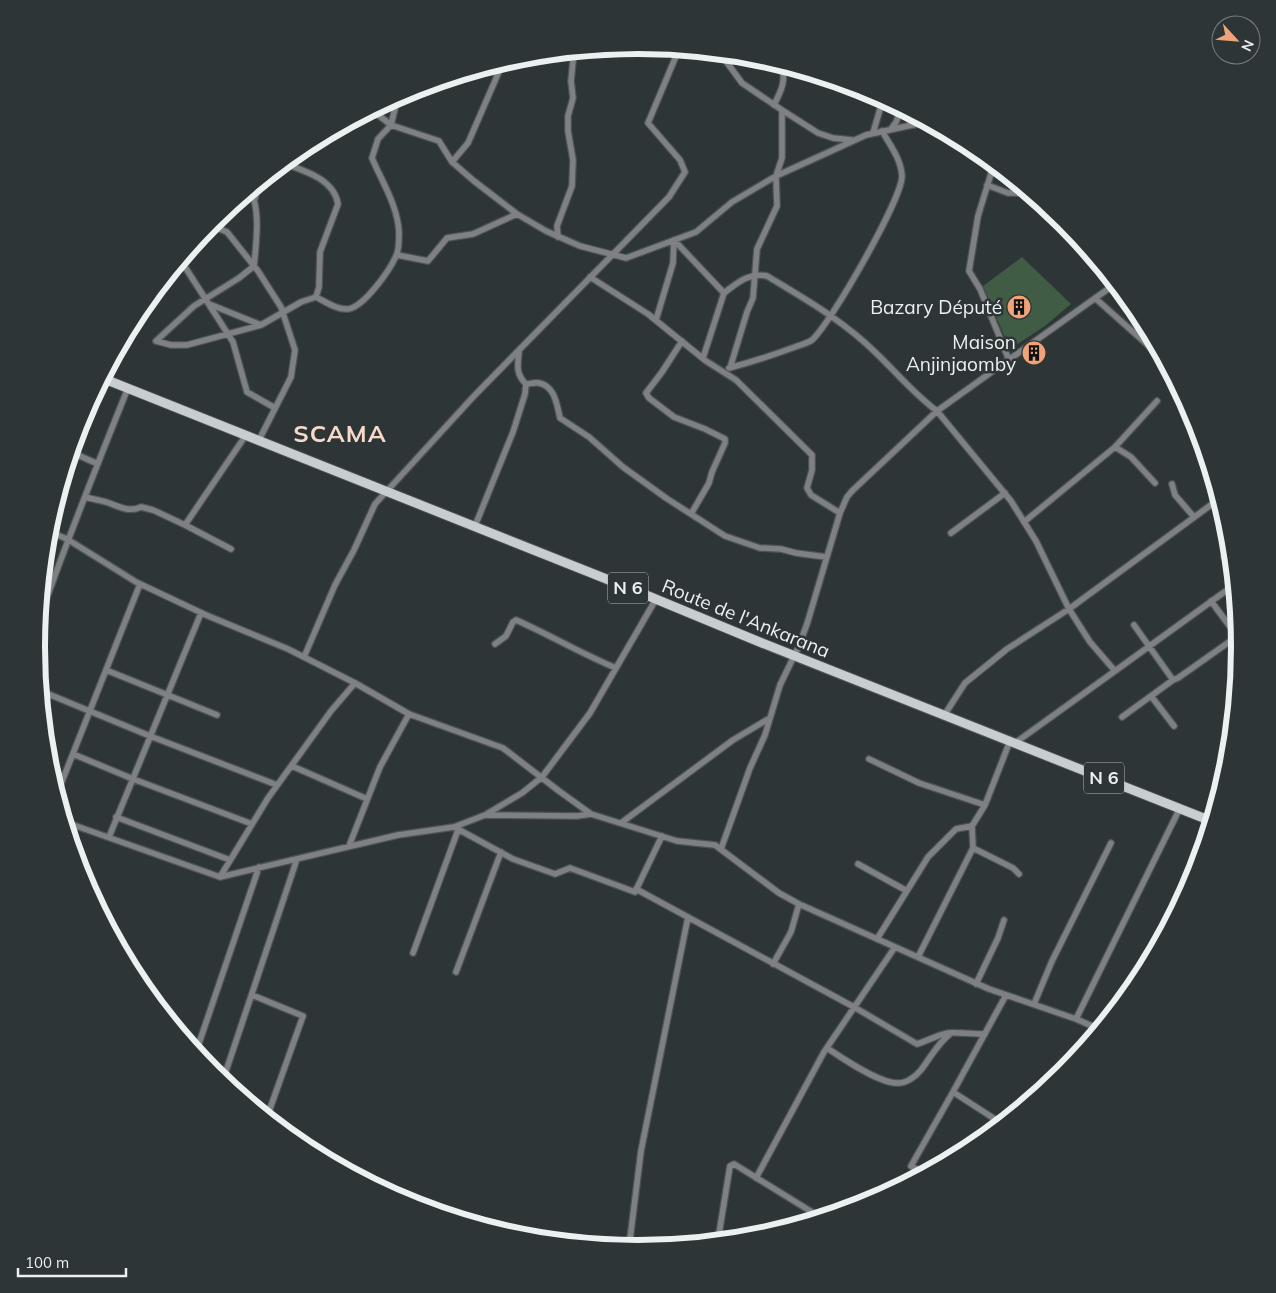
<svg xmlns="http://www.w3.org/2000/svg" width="1276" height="1293" viewBox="0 0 1276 1293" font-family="Mulish,sans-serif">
	<rect width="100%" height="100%" fill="#2e3536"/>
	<path fill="#405c44" d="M1022 257 1071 304 1045 326 1010 349 983 286Z"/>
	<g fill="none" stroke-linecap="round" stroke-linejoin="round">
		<defs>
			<path id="minor" d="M720 53 742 83 782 110V158L776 176 777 206 757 249 753 298 747 312 730 368
				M774 105C781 91 787 80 781 64
				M372 110 391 125 439 141 452 162 474 181 517 214 546 231 580 246 626 258 696 232 732 202 776 176 829 152 866 135 926 122
				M782 110 818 133 833 138 852 140
				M891 129 896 122 902 108
				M873 133 883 99
				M452 162 468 143 501 67 494 64
				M283 163C305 171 334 179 338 204L320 252 319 287 316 297
				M994 164 978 216 969 271 980 289 1009 360
				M987 185 1008 193H1025L1046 206
				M255 198 258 187 264 179
				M210 225 227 232 258 271 281 307 295 350 291 377 259 440
				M558 237 557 226 572 186 573 160 568 131V116L573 98 571 81 574 51
				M674 240 724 293 703 358
				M397 255 428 261 447 238 473 234 517 214
				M182 258 185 267 233 342 247 392 275 408
				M590 277 648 314 706 361 736 380 812 455V470L807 488 811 495 840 513
				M1095 298 1159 355 1165 362
				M209 304 261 325 301 302 316 297C326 302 337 310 348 309 364 307 390 270 396 256 399 251 399 239 399 233 398 206 382 182 372 158L378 139 391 125 398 96
				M656 320 673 263 674 240
				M156 341 194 306 239 278 254 266C256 245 261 208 250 190
				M156 341 171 345H187L261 325
				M682 341 662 372 646 393 649 398 674 417 705 429 725 439V443L712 472 709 483 691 514
				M519 351C518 365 515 373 526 384 530 384 535 382 539 383 555 386 557 405 560 418L589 437 623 467 666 498 725 536 760 548 781 549 796 553 826 557
				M729 368C752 362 773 355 795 347 800 345 808 343 812 340 831 323 902 199 902 176 901 159 890 145 882 131
				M106 379 108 367
				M1115 447 1131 457 1155 483
				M71 452 98 464
				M1172 484 1175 495 1194 517
				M85 497C92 499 99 500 106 502 118 506 129 513 141 507L153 510 185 525
				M1024 522 1115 447 1157 401
				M475 526 513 432 525 394 526 384
				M48 531 67 539 136 582 206 615 288 649 355 683 331 711 268 798 220 877
				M951 533 1005 493
				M231 549 185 525 246 435
				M1224 557 1232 567
				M1211 601 1237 636
				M39 620C66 542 97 465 128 388
				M1134 625 1173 680 1178 678 1239 635
				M495 644 506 636 513 622 516 620C550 635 582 654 616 668
				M304 657 335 585 354 550 375 504 474 396 669 197 685 172 680 160 648 123 679 49
				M106 670 217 715
				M1115 671 1234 585
				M355 683 409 714
				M41 691 150 736 277 785
				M1151 696 1174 726
				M945 714 965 683 1007 649 1069 609 1219 499
				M1122 717 1173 680
				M1010 741 985 805 972 826 973 848 1013 868 1019 874
				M1015 743 1115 671 1090 642 1069 609 1036 541 1011 501 937 411 1115 284
				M73 754 133 779 252 824
				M869 759 919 783 985 805
				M292 766 367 799
				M57 794 140 584
				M485 815 577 816 591 814 677 841 715 845 779 893 799 904 989 989 1076 1019 1180 808
				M116 817 230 860
				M65 822 220 877 398 835 454 827 485 815 522 793 542 777 590 713 656 599
				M621 823 733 740 770 718
				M454 827 513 859 555 874 570 868 635 892 662 836
				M109 837 201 613
				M349 846 380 767 409 714 503 748 559 791 591 814
				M721 849 750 768 765 735 780 685 798 648 807 624 840 513 847 497 852 491 937 411C914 394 896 372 876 353 844 321 805 299 767 276 749 272 737 283 724 293
				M858 864 907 891
				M636 889 854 1007 917 1044C927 1041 937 1035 948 1033 958 1032 974 1034 985 1034
				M877 939 928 857 956 829 972 826
				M413 953 458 830
				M918 957 973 848
				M773 964 791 932 799 904
				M456 972 501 852
				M976 984 998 938 1004 920
				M252 995 303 1016 267 1117
				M1034 1004 1052 961 1111 843
				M1076 1019 1099 1029
				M827 1048C842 1058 881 1085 899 1083 907 1083 916 1076 921 1070 931 1057 937 1044 950 1034
				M196 1052 259 867
				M223 1080 297 859
				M1001 1123 953 1092 1006 995
				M923 1173 911 1166 953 1092
				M756 1178 824 1052 895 947
				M718 1240 730 1166 734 1164 820 1217
				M629 1247 641 1151 688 917"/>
			<path id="primary" d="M102 378 629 588 762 643 1211 821"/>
		</defs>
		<use href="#minor" stroke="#4c5354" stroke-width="8"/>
		<use href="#primary" stroke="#4c5354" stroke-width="11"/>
		<use href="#minor" stroke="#7e8083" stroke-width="5.5"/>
		<use href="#primary" stroke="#c8cdd2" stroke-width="9"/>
	</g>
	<defs>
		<symbol id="building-disc" viewBox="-11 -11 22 22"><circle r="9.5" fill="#f0a278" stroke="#2e3536"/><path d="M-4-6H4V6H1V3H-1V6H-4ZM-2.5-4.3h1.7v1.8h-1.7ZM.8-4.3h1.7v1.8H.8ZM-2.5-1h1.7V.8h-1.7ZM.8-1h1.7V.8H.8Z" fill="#111"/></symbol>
	</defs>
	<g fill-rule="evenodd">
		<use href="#building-disc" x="1005" y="293" width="28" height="28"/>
		<use href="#building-disc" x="1020" y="339" width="28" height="28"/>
	</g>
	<g text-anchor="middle" stroke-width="5" stroke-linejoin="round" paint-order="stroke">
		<g fill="#2e3536" stroke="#b2b8b9" stroke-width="1">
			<rect x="608" y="572.5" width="40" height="31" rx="4"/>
			<rect x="1084" y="762.5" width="40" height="31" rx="4"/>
		</g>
		<g font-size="18" font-weight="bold" fill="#ebf0f1">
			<text x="628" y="594">N 6</text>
			<text x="1104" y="784">N 6</text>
		</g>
		<g font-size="19" fill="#ebf0f1" stroke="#2e3536" text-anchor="end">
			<text x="1002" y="314">Bazary Député</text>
			<text x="1016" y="349">Maison<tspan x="1016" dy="22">Anjinjaomby</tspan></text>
		</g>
		<g font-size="19" fill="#ebf0f1" stroke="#2e3536">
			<text transform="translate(746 618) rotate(22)" y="7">Route de l'Ankarana</text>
		</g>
		<g font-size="24" font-weight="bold" letter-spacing="1" fill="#f7d9c9" stroke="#2e3536">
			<text x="340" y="442">SCAMA</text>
		</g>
	</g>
	<path d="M0 0H1276V1293H0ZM45 647a593 593 0 1 1 1186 0a593 593 0 1 1-1186 0Z" fill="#2e3536" fill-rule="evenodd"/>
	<path fill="none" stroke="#ebf0f1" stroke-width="6" d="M45 647a593 593 0 1 1 1186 0a593 593 0 1 1-1186 0Z"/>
	<g transform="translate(1236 40) rotate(116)"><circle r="24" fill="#2e3536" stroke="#7a8081"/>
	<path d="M0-4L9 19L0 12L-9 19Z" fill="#f0a278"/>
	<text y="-8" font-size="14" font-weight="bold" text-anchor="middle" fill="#ebf0f1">N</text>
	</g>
	<path d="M18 1268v8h108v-8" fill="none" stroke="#ebf0f1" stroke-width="2.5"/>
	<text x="25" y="1268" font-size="15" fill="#ebf0f1" stroke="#2e3536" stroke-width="4" paint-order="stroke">100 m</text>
</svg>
